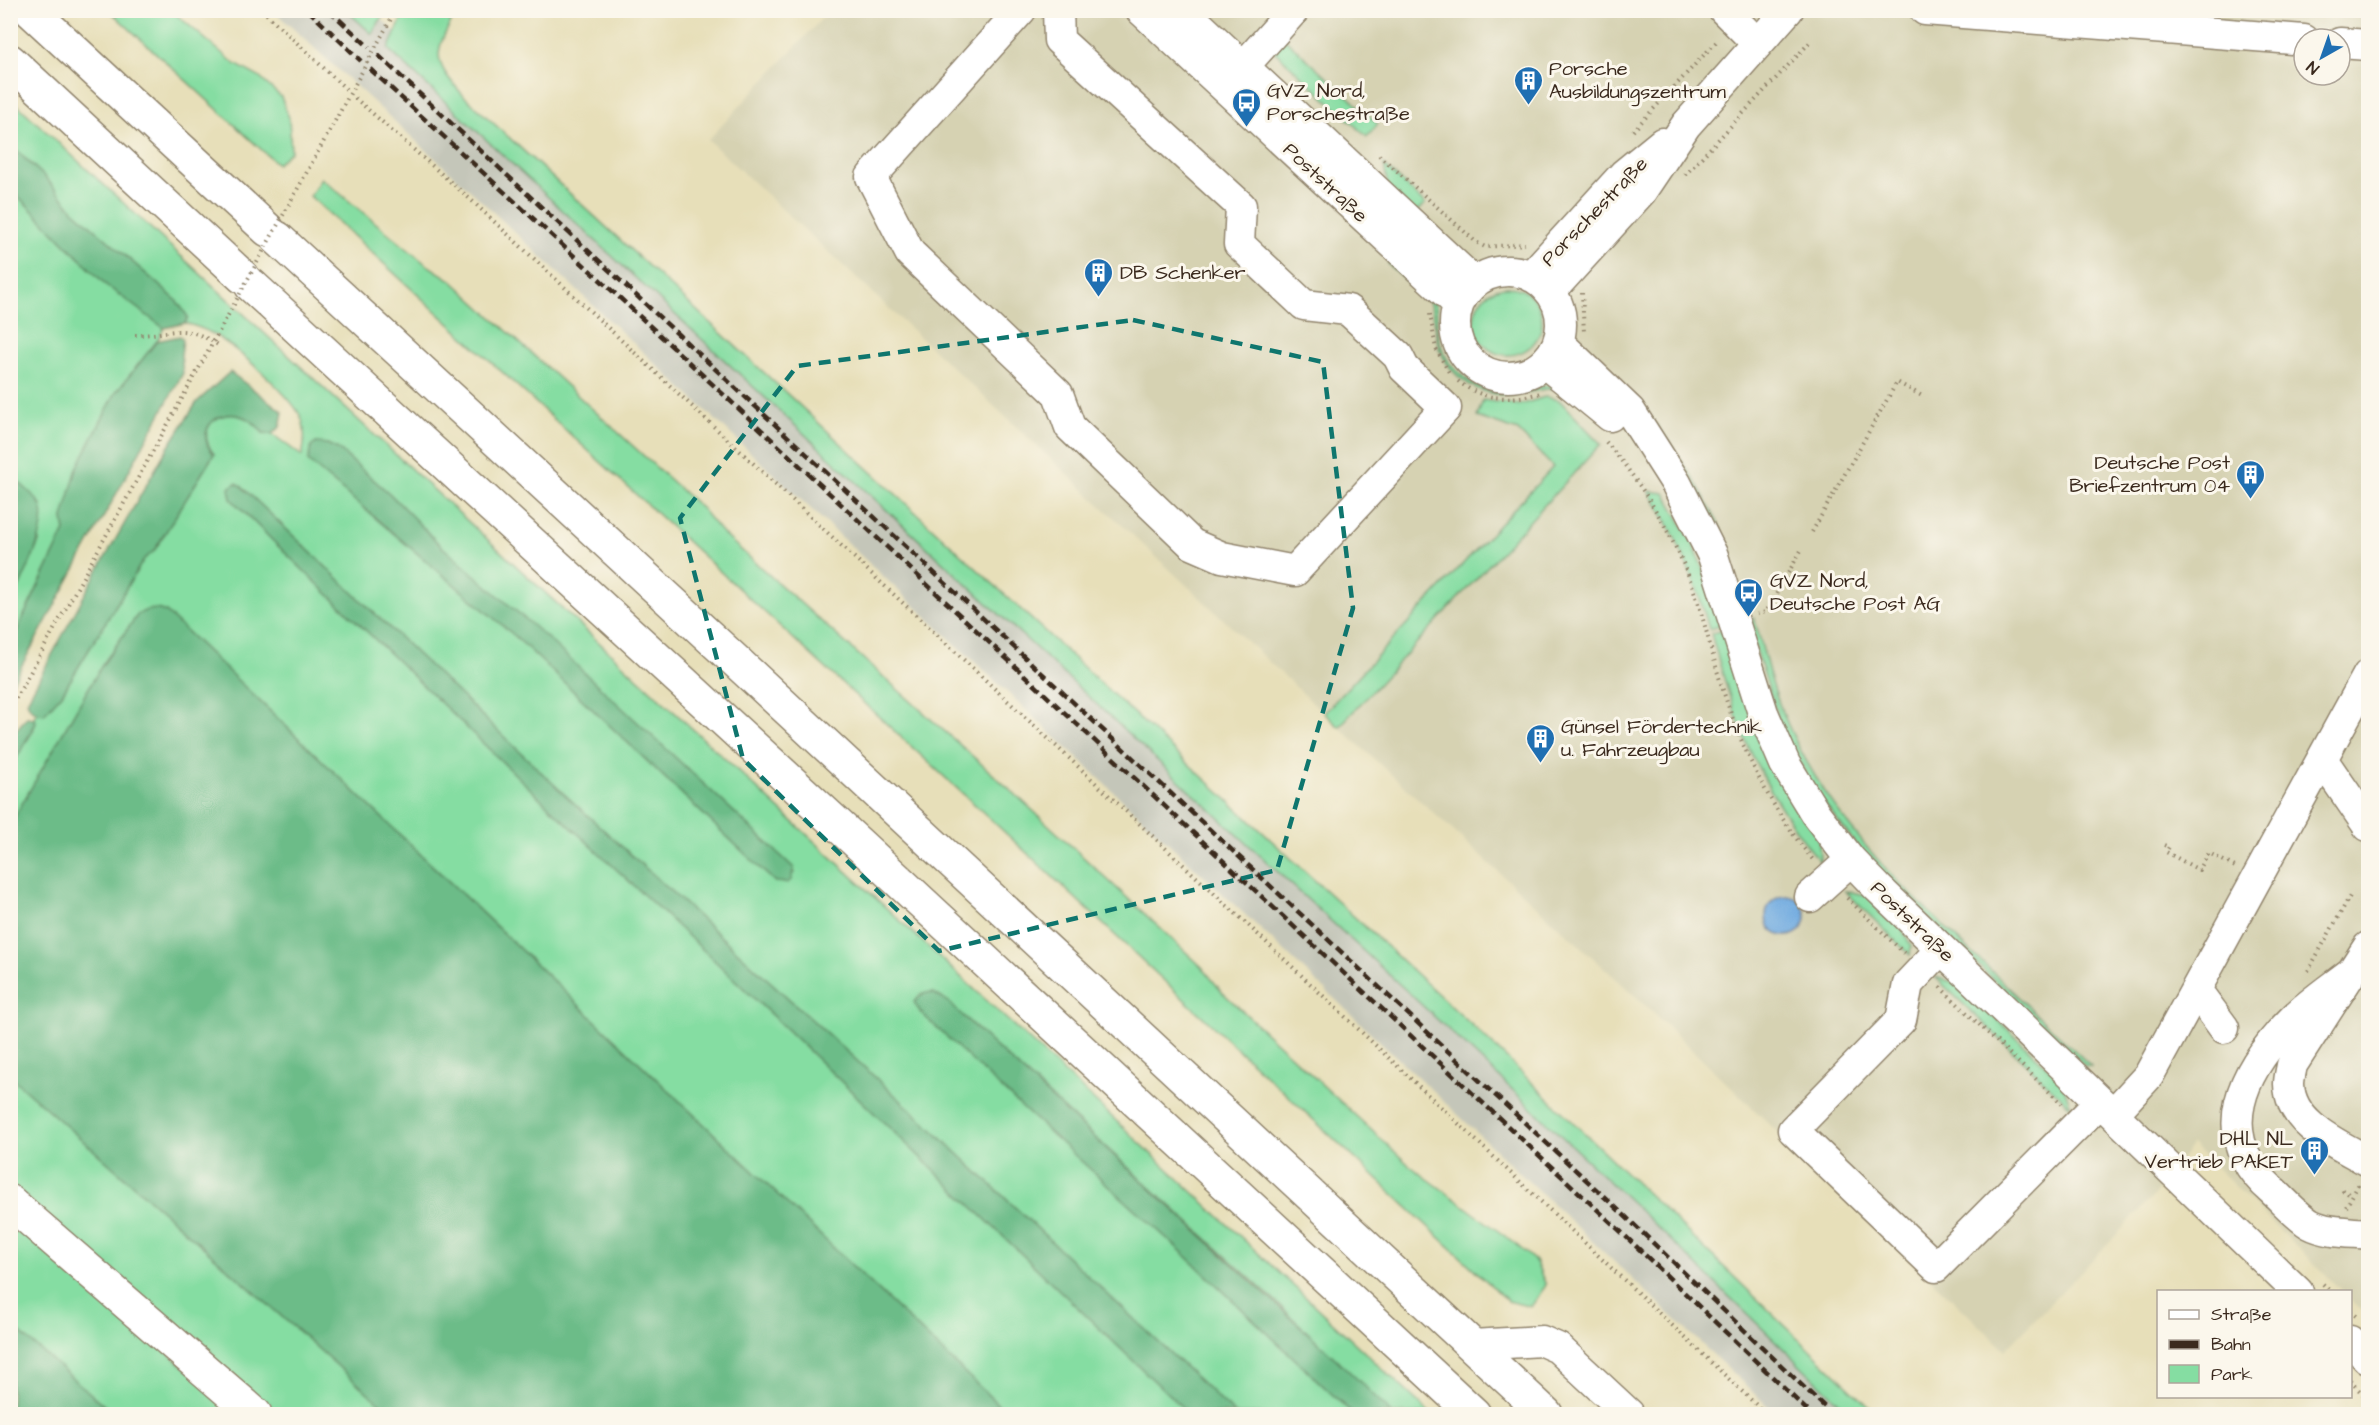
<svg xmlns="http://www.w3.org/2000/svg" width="2379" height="1425" viewBox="0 0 2379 1425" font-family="'Architects Daughter',sans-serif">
	<rect width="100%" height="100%" fill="#fbf7ec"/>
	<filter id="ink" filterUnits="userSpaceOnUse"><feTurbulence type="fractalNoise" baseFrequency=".0167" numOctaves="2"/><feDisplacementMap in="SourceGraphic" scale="12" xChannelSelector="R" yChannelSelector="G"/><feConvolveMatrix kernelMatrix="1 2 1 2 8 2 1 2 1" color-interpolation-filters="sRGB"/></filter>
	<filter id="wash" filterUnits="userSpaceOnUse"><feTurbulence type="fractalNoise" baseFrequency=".008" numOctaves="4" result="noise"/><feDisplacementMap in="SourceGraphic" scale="24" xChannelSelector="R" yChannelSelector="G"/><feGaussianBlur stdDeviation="1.35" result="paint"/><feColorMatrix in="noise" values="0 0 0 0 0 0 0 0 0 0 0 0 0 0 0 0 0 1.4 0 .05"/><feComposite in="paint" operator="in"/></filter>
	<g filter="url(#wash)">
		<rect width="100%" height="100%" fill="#e7dfb9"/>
		<path fill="#d6d2b2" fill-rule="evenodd" d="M829 11H2368V1317L2351 1299 2350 1292 2342 1291 2192 1144 2151 1199 2005 1350 1643 1003 1339 727 708 140ZM2304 39H2340V75H2304Z"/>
		<path fill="#c4c6b9" d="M274 11H373L601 224 1476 1029 1877 1414H1776L1269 937 474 194Z"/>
		<path fill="#85dda2" stroke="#608460" stroke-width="1.5" fill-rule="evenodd" d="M406 10 457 11C434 53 430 59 464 96L1476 1029 1877 1414H1851L1630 1201 1466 1046 388 49Z
			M110 11H172L235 64 259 77 281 97 289 118 291 151 277 164Z
			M347 11H386L372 34Z
			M1284 38 1378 124 1367 137 1273 50Z
			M11 99 1040 1050 1431 1414H1392C1249 1271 1094 1140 947 1001L933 993H923L919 996 1017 1103 1182 1252 1353 1414H1235L922 1120 563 793 241 486 231 499 273 541 544 802 714 960 1189 1414H1008L166 612 138 614 101 667 11 823 10 768 33 731 36 721 33 718 37 713H44L62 694 144 559 154 551 214 454C188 421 236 396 263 433L272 434 302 456C305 444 306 427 300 415 287 392 235 346 211 333 203 328 194 326 185 323L188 317 176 300 73 210 45 177 11 145ZM327 444 338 449 390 494 440 545 665 748 793 868 794 873 775 882 515 636 308 461Z
			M1384 165 1425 204 1413 217 1389 193Z
			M321 178 427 265 451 280 702 509 721 532 1015 794 1202 967 1222 992 1409 1165 1513 1242 1535 1261 1546 1285 1531 1307 1508 1301 985 814 310 196Z
			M11 189 106 285 164 328 157 341 115 394 63 518 65 531 11 642V605L39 542 41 505 11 475Z
			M1392 259C1405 270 1422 283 1432 297 1439 308 1436 321 1438 333 1442 363 1469 388 1500 392 1519 394 1535 385 1554 385L1553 389C1539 388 1526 394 1512 395 1480 397 1450 378 1439 347 1434 333 1436 316 1429 302L1388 264Z
			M1474 321a34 34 0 1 1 68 0a34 34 0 1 1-68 0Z
			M1633 396C1674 444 1706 493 1731 551L1721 546Z
			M1545 397 1559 400 1601 444 1339 727 1324 713 1553 467 1518 431 1477 417 1483 400 1519 405Z
			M1649 491 1665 493 1694 546 1724 625 1709 629C1696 581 1676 534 1649 491Z
			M1754 618C1763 647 1769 678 1780 706 1808 777 1853 836 1906 890L2091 1066H2085L1872 865 1818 795 1782 730 1747 621Z
			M1725 630 1819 839 1820 862C1786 819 1755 770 1737 718 1727 690 1719 662 1711 633Z
			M1845 891 1867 895 1901 927 1911 946 1910 955Z
			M1935 977 1960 984 2058 1077 2065 1090 2071 1107Z
			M11 1077 392 1414H274L11 1185Z
			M10 1217 239 1414H114L11 1325Z"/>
		<path fill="#6cbc88" stroke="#547353" stroke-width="1.5" d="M10 145 45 177 73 210 176 300 188 317 185 323 164 328 106 285 11 189Z
			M180 336 183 339 181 355 183 373 11 685V643L65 531 63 518 77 468 115 394 157 341Z
			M230 372 283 412 280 427 272 434 263 433C234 393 187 426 214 454L154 551 144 559 62 694 44 714C35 713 30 710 27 701L93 579 164 454 197 402Z
			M316 443 327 444 338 449 390 494 440 545 546 637 794 868 791 880 787 883 775 882 515 636 308 461 311 447Z
			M11 475C19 483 34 494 40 504 52 526 20 584 11 605Z
			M236 483 241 486 563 793 922 1120 1235 1414H1189L714 960 544 802 273 541 231 499 229 488Z
			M157 609 166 612 1008 1414H392L11 1077V823L101 667 138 614 147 610Z
			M27 717 33 718 36 723 11 768V736Z
			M924 993H933L947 1001C1048 1097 1152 1189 1254 1284 1300 1327 1349 1368 1392 1414H1353L1182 1252 1017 1103 920 1012 914 1002Z
			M11 1325 114 1414H11Z"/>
		<path fill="#70aae0" stroke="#566a7f" stroke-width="1.5" d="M1766 916a20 20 0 1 1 40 0a20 20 0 1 1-40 0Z"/>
	</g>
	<g filter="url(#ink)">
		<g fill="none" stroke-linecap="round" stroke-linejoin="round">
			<defs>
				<path id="minor" d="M1021 10 871 177 910 253 1058 394 1070 427 1192 544 1222 557 1295 571 1446 408 1404 368 1398 356 1348 310 1304 305 1239 244 1241 206 1059 40 1058 10
					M1141 10 1458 304
					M1183 10 1474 282
					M1724 10 1757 43
					M1925 10 2304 40
					M2340 43 2368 45
					M1244 66 1294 10
					M1455 324a53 53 0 1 1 106 0a53 53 0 1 1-106 0Z
					M1531 276 1624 174 1662 143
					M1550 292 1641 192 1686 125 1788 10
					M1559 343 1630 411 1676 483 1713 556 1763 713 1785 764 1815 813 1851 860 1878 888 2298 1292
					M1545 363 1610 416
					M2322 759 2368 826
					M1810 897 1851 860
					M2368 947 2292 1065C2291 1071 2289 1078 2289 1084 2290 1125 2338 1144 2368 1161
					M1941 949 1908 984 1901 1020 1793 1130 1936 1267 2100 1102
					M2353 971C2334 986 2311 1001 2293 1019 2243 1069 2208 1135 2273 1191 2284 1201 2297 1216 2310 1224 2327 1233 2350 1232 2368 1234
					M2196 990 2224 1028
					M2113 1114 2149 1075 2368 675
					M2350 1341 2368 1359
					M1472 1345 1542 1341 1558 1348 1629 1414"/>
				<path id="major" d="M10 1202 255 1414"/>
				<path id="highway" d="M30 10 268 230
					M10 61 243 277
					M277 238 739 664 1546 1414
					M251 285 861 846 1474 1414"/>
			</defs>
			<use href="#minor" stroke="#91846c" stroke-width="33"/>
			<use href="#major" stroke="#91846c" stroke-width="36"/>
			<use href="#highway" stroke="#91846c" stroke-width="36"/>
			<path stroke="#91846c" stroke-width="4" stroke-dasharray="1.5 4.5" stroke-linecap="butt" d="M262 10 346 89
				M355 98 470 199 1265 941 1766 1414
				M1633 131 1718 40
				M1379 155 1476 242 1485 247 1525 244
				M1685 175 1812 40
				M1582 293 1584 333
				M1430 314 1436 349 1450 374
				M135 335C172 335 182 321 218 345
				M1458 381C1484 402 1511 400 1541 393
				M1606 442C1641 483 1668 526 1689 577 1703 613 1711 652 1723 690 1742 751 1772 811 1814 861
				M1812 532 1897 382 1924 397
				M1757 614 1766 612 1803 547
				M10 709 199 368
				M2164 845 2169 847 2166 852 2199 870 2209 853 2237 868
				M1847 898 1904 953
				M2308 971 2350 896
				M1940 987 2062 1104
				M2342 1190 2352 1196
				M2346 1207 2360 1182
				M2323 1284 2331 1292
				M2350 1311 2357 1317
				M2350 1381 2368 1399"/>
			<use href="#minor" stroke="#fff" stroke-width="30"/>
			<use href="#major" stroke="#fff" stroke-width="33"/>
			<use href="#highway" stroke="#fff" stroke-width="33"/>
			<path stroke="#3b2a1e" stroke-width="4.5" stroke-dasharray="9 4.5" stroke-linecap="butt" d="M308 10 361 61
				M329 10 369 47
				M378 55 1626 1217 1832 1414
				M370 69 620 298 1617 1228 1811 1414"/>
			<path stroke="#91846c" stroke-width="4" stroke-dasharray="1.5 4.5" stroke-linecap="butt" d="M199 368 396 10"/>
		</g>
	</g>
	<path fill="none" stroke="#0f766e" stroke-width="4.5" stroke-dasharray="12 8" stroke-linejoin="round" d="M1133 320 1323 362 1353 608 1277 870 939 951 743 759 680 518 797 366Z"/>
	<defs>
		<symbol id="building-pin" viewBox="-11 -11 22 30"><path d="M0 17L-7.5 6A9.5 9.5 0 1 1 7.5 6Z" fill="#1f6fb2" stroke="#fbf7ec"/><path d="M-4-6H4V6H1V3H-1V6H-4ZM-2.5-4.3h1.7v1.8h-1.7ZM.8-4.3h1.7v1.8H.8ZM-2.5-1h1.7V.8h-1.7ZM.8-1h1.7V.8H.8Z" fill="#fff"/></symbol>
		<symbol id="bus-pin" viewBox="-11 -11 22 30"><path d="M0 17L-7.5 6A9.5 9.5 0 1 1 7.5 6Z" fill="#1f6fb2" stroke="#fbf7ec"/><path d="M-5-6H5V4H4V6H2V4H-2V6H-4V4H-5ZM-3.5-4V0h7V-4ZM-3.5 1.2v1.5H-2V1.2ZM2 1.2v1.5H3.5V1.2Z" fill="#fff"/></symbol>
	</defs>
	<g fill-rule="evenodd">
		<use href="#building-pin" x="1512" y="64" width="33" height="45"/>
		<use href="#bus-pin" x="1230" y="86" width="33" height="45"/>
		<use href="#building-pin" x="1082" y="256" width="33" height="45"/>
		<use href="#building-pin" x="2234" y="458" width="33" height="45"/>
		<use href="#bus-pin" x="1732" y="576" width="33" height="45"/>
		<use href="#building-pin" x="1524" y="722" width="33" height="45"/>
		<use href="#building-pin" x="2298" y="1134" width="33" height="45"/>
	</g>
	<g text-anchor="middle" stroke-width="6" stroke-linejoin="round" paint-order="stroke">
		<g font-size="20" fill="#3b2a1e" stroke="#fbf7ec" text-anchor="start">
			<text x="1549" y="75">Porsche<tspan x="1549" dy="23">Ausbildungszentrum</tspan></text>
			<text x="1267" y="97">GVZ Nord,<tspan x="1267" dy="23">Porschestraße</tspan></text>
			<text x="1120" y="279">DB Schenker</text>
			<text x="2230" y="469" text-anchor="end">Deutsche Post<tspan x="2230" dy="23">Briefzentrum 04</tspan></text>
			<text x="1770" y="587">GVZ Nord,<tspan x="1770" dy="23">Deutsche Post AG</tspan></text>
			<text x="1561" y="733">Günsel Fördertechnik<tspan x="1561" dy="23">u. Fahrzeugbau</tspan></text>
			<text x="2293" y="1145" text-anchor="end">DHL NL<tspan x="2293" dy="23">Vertrieb PAKET</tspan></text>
		</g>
		<g font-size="20" fill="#3b2a1e" stroke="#fbf7ec">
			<text transform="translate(1326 182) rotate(43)" y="7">Poststraße</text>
			<text transform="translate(1594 211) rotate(-46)" y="7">Porschestraße</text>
			<text transform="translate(1913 921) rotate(44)" y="7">Poststraße</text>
		</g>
	</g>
	<rect width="2379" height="1425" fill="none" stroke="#fbf7ec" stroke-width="36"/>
	<rect x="2157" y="1290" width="195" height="108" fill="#fbf7ec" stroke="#aea59a" stroke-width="1.5"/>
	<rect x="2169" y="1310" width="30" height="9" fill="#ffffff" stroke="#aea59a" stroke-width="1.5"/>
	<text x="2211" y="1320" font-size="18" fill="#3b2a1e">Straße</text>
	<rect x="2169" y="1340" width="30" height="9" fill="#3b2a1e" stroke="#aea59a" stroke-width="1.5"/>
	<text x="2211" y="1350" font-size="18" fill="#3b2a1e">Bahn</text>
	<rect x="2169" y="1365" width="30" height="18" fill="#85dda2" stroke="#aea59a" stroke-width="1.5"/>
	<text x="2211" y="1380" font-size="18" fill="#3b2a1e">Park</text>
	<g transform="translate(2322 57) rotate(220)"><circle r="28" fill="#fbf7ec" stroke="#aea59a" stroke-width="1.5"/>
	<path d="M0-4.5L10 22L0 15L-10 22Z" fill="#1f6fb2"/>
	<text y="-9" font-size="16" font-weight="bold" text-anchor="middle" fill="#3b2a1e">N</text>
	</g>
</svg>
